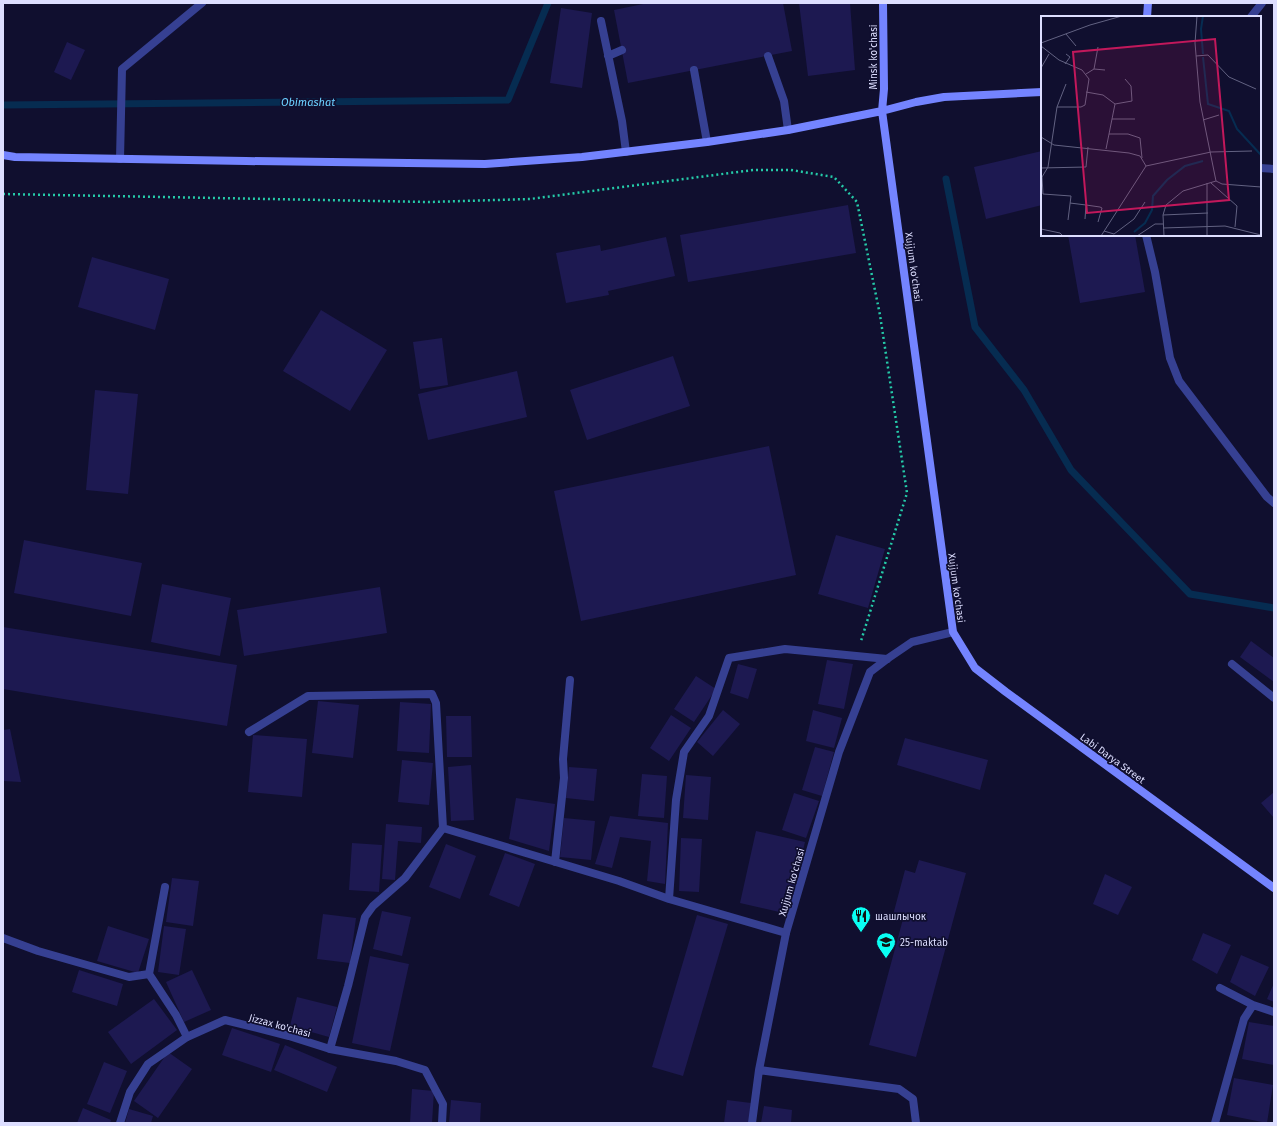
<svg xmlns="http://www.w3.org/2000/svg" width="1277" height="1126" viewBox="0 0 1277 1126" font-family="'Fira Sans',sans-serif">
	<rect width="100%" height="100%" fill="#100f2f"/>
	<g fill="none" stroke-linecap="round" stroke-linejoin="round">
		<path stroke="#062c51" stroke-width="7" d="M3 105 508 100 548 3
			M946 179 975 327 1024 390 1071 470 1190 594 1274 608"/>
	</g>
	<path fill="#1d1951" d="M648 3H783L792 51 628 83 614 10Z
		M799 3H850L855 70 808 76Z
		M561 8 592 13 582 88 550 83Z
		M67 42 85 50 71 80 54 72Z
		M1042 151V205L986 219 974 167Z
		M848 205 856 253 688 282 680 235Z
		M1068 235H1135L1145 292 1080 303Z
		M666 237 675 276 608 291 609 295 566 303 556 253 600 245 601 251Z
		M92 257 169 279 155 330 78 307Z
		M321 310 387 350 350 411 283 371Z
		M442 338 448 385 420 389 413 342Z
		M673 356 690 406 587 440 570 390Z
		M517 371 527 417 428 440 418 394Z
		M95 390 138 394 128 494 86 490Z
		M769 446 796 575 581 621 554 491Z
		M836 535 885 549 868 608 818 594Z
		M24 540 142 563 131 616 14 593Z
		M162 584 231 598 220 656 151 642Z
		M380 587 387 633 244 656 237 610Z
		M3 627 237 665 227 726 3 689Z
		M1251 641 1274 658V682L1240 657Z
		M827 660 853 664 844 709 818 704Z
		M738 664 757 669 748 699 730 693Z
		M696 676 716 689 694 722 674 709Z
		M318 701 359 705 353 758 312 753Z
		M400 702 431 704 429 753 397 751Z
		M723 710 740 724 713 756 697 742Z
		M813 710 842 718 834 748 806 741Z
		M671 715 691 728 669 761 650 748Z
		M446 716H471L472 757H447Z
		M10 729 21 782 3 781V730Z
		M253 735 307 739 302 797 248 792Z
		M905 738 988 760 980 790 897 765Z
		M815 747 834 752 822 796 802 790Z
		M402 760 433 763 429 805 398 802Z
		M471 765 474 820 451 821 448 767Z
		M569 767 597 769 594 801 566 798Z
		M642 774 667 776 664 818 638 816Z
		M686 775 711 777 708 820 683 818Z
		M1274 792V818L1261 803Z
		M794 793 819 801 806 838 782 830Z
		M516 798 555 804 549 851 509 839Z
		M610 816 668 823 665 884 647 881 651 841 620 837 612 868 595 864Z
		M564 818 595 821 591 860 560 857Z
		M386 824 422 827 421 843 398 841 395 880 382 879Z
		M756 831 805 842 788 914 740 903Z
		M681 838 702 839 699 892 679 891Z
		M352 843 382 845 379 892 349 890Z
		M446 844 476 856 460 899 429 887Z
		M505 853 535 864 519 907 489 895Z
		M919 860 966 873 916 1057 869 1045 903 919 893 915 905 870 915 873Z
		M1105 874 1132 887 1118 915 1093 904Z
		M172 878 199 881 193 926 166 922Z
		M382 911 411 917 402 956 373 949Z
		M323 914 356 918 350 963 317 959Z
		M697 915 728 924 683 1076 652 1067Z
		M108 926 149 939 138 973 97 961Z
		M164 926 186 929 179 975 158 972Z
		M1203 933 1231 945 1217 974 1192 960Z
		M1241 955 1269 967 1255 996 1230 982Z
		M370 956 409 964 390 1051 352 1043Z
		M79 970 123 984 117 1006 72 992Z
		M192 970 211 1010 184 1022 166 982Z
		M1274 983V1002L1267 999Z
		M297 997 337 1007 329 1037 290 1026Z
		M154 999 177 1030 131 1064 108 1032Z
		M1249 1022 1274 1026V1065L1242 1059Z
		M232 1028 280 1044 271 1072 222 1055Z
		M285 1045 337 1067 327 1092 274 1070Z
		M168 1052 192 1069 158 1118 134 1101Z
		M104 1062 127 1071 110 1113 87 1104Z
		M1234 1078 1273 1085 1267 1123 1227 1115Z
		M412 1089 434 1091 432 1123H410Z
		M451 1100 481 1103 480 1123H449Z
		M727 1100 751 1103 749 1123H724Z
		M764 1106 792 1110 791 1123H761Z
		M83 1108 111 1120 110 1123H77Z
		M129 1109 153 1116 151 1123H125Z"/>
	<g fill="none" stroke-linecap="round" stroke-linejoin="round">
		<path stroke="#25cba9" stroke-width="2.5" stroke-dasharray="2 3" stroke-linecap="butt" d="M3 194 429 202 530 199 753 170H791L834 177 857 202 880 315 907 493 861 641"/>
		<path stroke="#364092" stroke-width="8" d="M1251 17 1262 3
			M601 21 622 121 626 152
			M608 56 622 50
			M768 56 784 101 788 130
			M694 70 707 142
			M120 159 122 69 202 3
			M1232 664 1274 698
			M249 732 308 696 432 694 436 703 443 828
			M555 862 564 778 563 759 570 680
			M165 887 149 974 176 1015 187 1037
			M669 899 786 933
			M3 938 38 951 129 977 149 974
			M1220 988 1253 1005
			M330 1049 348 986 365 917 373 906 405 878 443 828 619 881 669 899 676 800 684 752 709 716 729 658 785 649 887 659
			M1215 1123 1244 1019 1253 1005 1274 1012"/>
		<path stroke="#364092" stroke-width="8" d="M1260 168 1274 169
			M1146 235 1155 272 1170 358 1179 381 1267 497 1274 503
			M759 1070 899 1089 913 1099 916 1123
			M120 1123 130 1092 148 1064 187 1037 225 1020 289 1036 330 1049 396 1061 425 1070 443 1104 442 1123
			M752 1123 759 1070 786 933 839 752 870 672 887 659 912 642 953 632"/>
		<path stroke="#7484ff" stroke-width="8" d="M883 3 884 89 882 111 953 632 975 668 1006 692 1274 888
			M1147 17 1148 3
			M3 155 15 157 246 161 485 164 582 157 707 142 788 130 882 111 916 102 944 97 1042 92"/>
	</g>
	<defs>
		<symbol id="restaurant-pin" viewBox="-11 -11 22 30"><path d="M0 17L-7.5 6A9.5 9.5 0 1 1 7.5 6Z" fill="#09fff4" stroke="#100f2f"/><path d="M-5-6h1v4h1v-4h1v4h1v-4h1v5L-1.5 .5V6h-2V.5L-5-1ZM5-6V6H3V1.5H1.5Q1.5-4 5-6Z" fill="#111"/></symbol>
		<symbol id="school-pin" viewBox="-11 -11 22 30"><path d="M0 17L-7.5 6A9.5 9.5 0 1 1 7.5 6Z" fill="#09fff4" stroke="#100f2f"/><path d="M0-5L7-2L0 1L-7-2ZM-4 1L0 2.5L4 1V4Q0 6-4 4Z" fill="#111"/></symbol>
	</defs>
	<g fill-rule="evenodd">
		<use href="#restaurant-pin" x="850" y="905" width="22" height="30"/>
		<use href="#school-pin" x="875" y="931" width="22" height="30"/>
	</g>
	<g text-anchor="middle" stroke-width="3.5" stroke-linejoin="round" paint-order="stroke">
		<g font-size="10" fill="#dddeff" stroke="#100f2f">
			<text transform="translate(873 57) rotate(-90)" y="4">Minsk ko'chasi</text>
			<text transform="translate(914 267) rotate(82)" y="4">Xujjum ko'chasi</text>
			<text transform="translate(957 588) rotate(82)" y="4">Xujjum ko'chasi</text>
			<text transform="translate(1113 758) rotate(36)" y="4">Labi Darya Street</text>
			<text transform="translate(791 882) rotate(-74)" y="4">Xujjum ko'chasi</text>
			<text transform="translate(280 1025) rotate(15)" y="4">Jizzax ko'chasi</text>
		</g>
		<g font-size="10" fill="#dddeff" stroke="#100f2f" text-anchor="start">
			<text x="875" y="920">шашлычок</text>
			<text x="900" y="946">25-maktab</text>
		</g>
		<g font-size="11" font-style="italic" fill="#6bd0ff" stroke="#100f2f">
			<text x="308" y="106">Obimashat</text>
		</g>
	</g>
	<g transform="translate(1041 16)">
		<rect width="220" height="220" fill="#100f2f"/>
		<path fill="none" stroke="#062c51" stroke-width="2" d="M162 0 160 13 162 38M162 41 167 88 188 95 196 113 220 139M93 216 104 207 111 194 112 180 126 164 144 150 162 145"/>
		<path fill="none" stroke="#626282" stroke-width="1" d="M156 0 154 27 159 86 175 165 181 168 220 171M25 18 35 30M0 27 49 9 81 0M0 30 18 44 41 54 48 63 44 89 40 91H16L7 151 1 161 2 178 30 180 27 204M155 40 167 39 188 61 215 73M24 48 29 41 25 38M0 52 8 38M53 53 57 31M45 58 53 53 64 54M45 76 62 79 74 88 68 118H87L99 122 101 142M74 88 91 85 90 70 84 63M16 91 25 68M71 103H94M162 104 178 99M0 121 13 129 88 137 99 140 105 150M65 133 68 118M0 152 45 151 47 131M170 167 196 190 194 211M29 187 45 189M122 199 167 197M44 203 45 189 59 191 61 192 57 206M122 212 184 210 220 219M0 213 19 217 22 220M63 215 73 218 93 203 104 186M60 220 105 150 170 136 211 135M96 220 114 208H122M123 220 122 199 125 189 142 175 175 165M166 220V167"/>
		<path fill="#c2185b" fill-opacity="0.15" stroke="#c2185b" stroke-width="2" d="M174 23 188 184 46 197 32 36Z"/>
		<rect width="220" height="220" fill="none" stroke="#dddeff" stroke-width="2"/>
	</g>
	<rect width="1277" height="1126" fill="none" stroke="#dddeff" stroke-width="8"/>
</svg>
